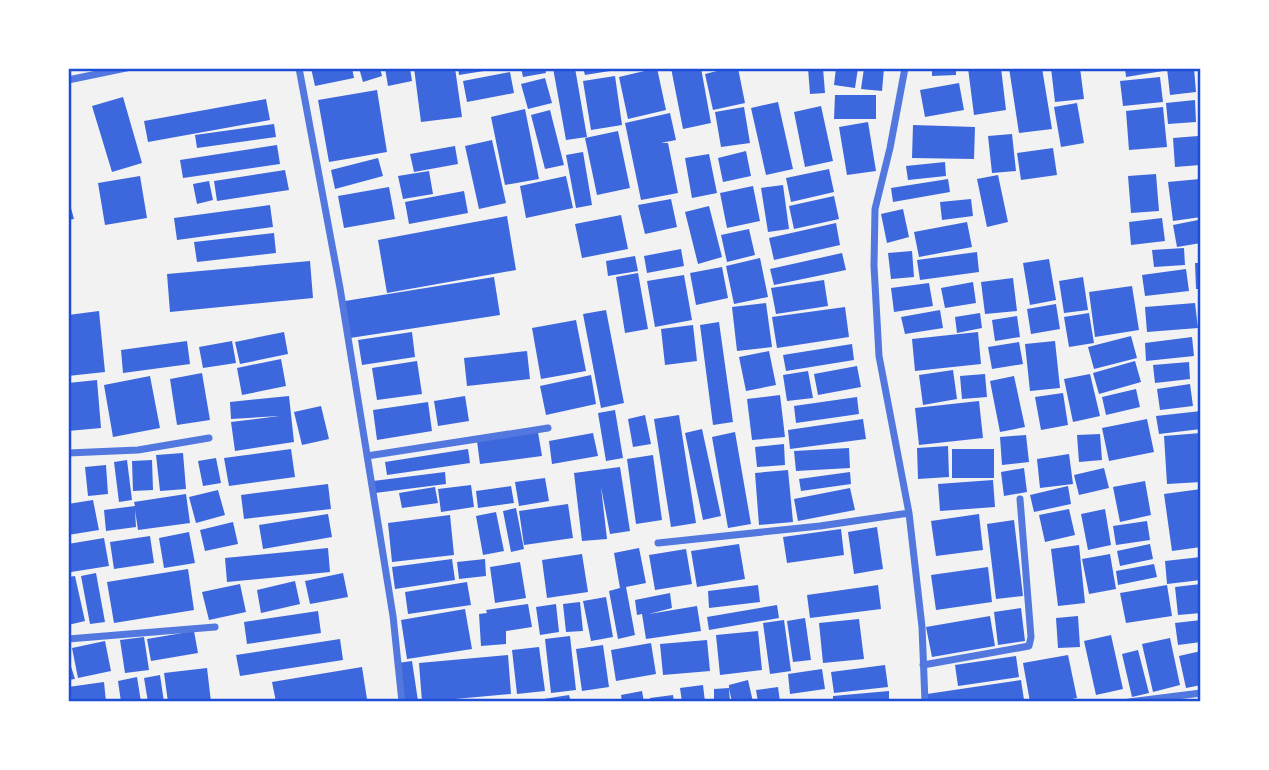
<svg xmlns="http://www.w3.org/2000/svg" width="1269" height="770" viewBox="0 0 1269 770" font-family="'PT Sans Narrow',sans-serif">
	<rect width="100%" height="100%" fill="#f2f2f2"/>
	<path fill="#3d67dc" d="M311 68H352L354 78 315 86Z
		M359 68H380L382 76 363 82Z
		M385 68H410L412 81 388 86Z
		M414 68H455L462 117 421 122Z
		M458 68H490V70L459 75Z
		M521 68H545L546 73 523 77Z
		M553 68H575L587 137 566 140Z
		M583 68H616V70L585 75Z
		M657 68 666 110 628 119 619 77Z
		M671 68H701L711 123 683 129Z
		M729 68H738L745 103 713 110 705 74Z
		M808 68H823L825 93 810 94Z
		M836 68H858L855 88 834 85Z
		M864 68H884L882 91 861 89Z
		M932 68H956V75L932 76Z
		M968 68H1001L1006 110 974 115Z
		M1009 68H1042L1052 129 1019 133Z
		M1051 68H1080L1084 99 1055 102Z
		M1125 68H1162L1163 71 1126 77Z
		M1167 68H1194L1196 92 1170 95Z
		M510 72 514 93 467 102 463 81Z
		M615 76 622 125 591 130 583 81Z
		M1160 77 1163 102 1123 106 1120 81Z
		M545 78 552 103 528 109 521 84Z
		M959 83 964 110 925 117 920 90Z
		M377 90 387 152 329 162 318 100Z
		M835 95H876V119H834Z
		M123 97 142 163 112 172 92 106Z
		M266 99 270 120 148 142 144 121Z
		M1195 100 1196 122 1168 124 1166 103Z
		M778 102 793 169 766 175 751 108Z
		M1077 103 1084 143 1061 147 1054 107Z
		M821 106 833 161 805 167 794 112Z
		M744 107 750 143 721 147 715 112Z
		M1163 107 1167 147 1129 150 1126 111Z
		M525 109 539 179 505 185 491 117Z
		M550 110 564 165 545 169 531 115Z
		M670 113 676 140 661 143H668L678 193 641 200 625 123Z
		M868 122 876 171 847 175 839 127Z
		M274 124 276 137 197 148 195 135Z
		M913 125 975 127 974 159 912 158Z
		M618 131 630 188 597 195 585 138Z
		M1012 134 1016 171 992 173 988 136Z
		M1198 136 1200 165 1175 167 1173 138Z
		M492 140 506 203 479 209 465 146Z
		M277 145 280 164 183 178 180 160Z
		M455 146 458 164 414 172 410 154Z
		M1053 148 1057 175 1021 180 1017 153Z
		M746 151 751 176 723 182 718 158Z
		M583 152 592 205 576 208 566 155Z
		M709 154 717 193 692 198 685 158Z
		M378 158 383 176 335 189 331 170Z
		M945 162 946 176 908 180 906 166Z
		M829 169 834 192 791 202 786 178Z
		M285 170 289 190 217 201 214 181Z
		M429 171 433 194 403 199 398 176Z
		M1156 174 1159 211 1131 213 1128 176Z
		M998 175 1008 222 987 227 977 179Z
		M140 176 147 218 105 225 98 183Z
		M566 176 573 208 526 218 520 186Z
		M948 179 950 192 893 202 891 188Z
		M1200 179 1201 217 1173 221 1168 182Z
		M209 181 213 200 197 204 193 184Z
		M783 185 789 229 768 232 761 188Z
		M753 186 760 221 727 228 720 193Z
		M389 187 395 219 344 228 338 196Z
		M464 191 468 213 409 224 405 202Z
		M834 196 839 219 794 229 789 206Z
		M68 197 74 219 68 220Z
		M671 199 677 227 645 234 638 205Z
		M971 199 973 216 942 220 940 202Z
		M270 205 273 227 177 240 174 218Z
		M709 206 722 257 698 264 685 212Z
		M903 209 909 237 887 243 881 214Z
		M621 215 628 249 582 258 575 224Z
		M507 216 516 270 387 293 378 240Z
		M1162 218 1165 241 1131 245 1129 222Z
		M1198 220 1201 243 1177 247 1173 225Z
		M967 222 972 247 919 257 914 232Z
		M836 223 840 245 774 260 769 238Z
		M749 229 755 255 727 262 721 235Z
		M274 233 276 253 197 262 194 242Z
		M1184 248 1185 265 1154 267 1152 250Z
		M681 249 684 266 647 273 644 256Z
		M912 251 914 277 891 279 888 253Z
		M977 252 979 272 920 280 917 260Z
		M842 253 846 270 774 285 770 269Z
		M635 256 638 271 608 276 606 261Z
		M760 258 768 297 734 304 726 266Z
		M1049 259 1056 300 1030 305 1023 263Z
		M310 261 313 298 170 312 167 274Z
		M1195 263H1201V289H1196Z
		M722 267 728 298 696 305 690 273Z
		M1186 269 1189 291 1145 296 1142 275Z
		M638 273 648 329 625 333 616 277Z
		M684 275 692 320 655 327 647 281Z
		M494 277 500 315 350 338 345 301Z
		M1083 277 1088 310 1064 313 1059 281Z
		M1013 278 1017 311 985 314 981 282Z
		M824 280 828 306 776 314 771 288Z
		M973 282 976 303 945 308 941 288Z
		M929 283 933 306 894 312 891 288Z
		M1132 286 1139 330 1095 337 1089 292Z
		M766 303 772 347 737 351 732 307Z
		M1195 303 1198 328 1147 332 1145 307Z
		M1056 304 1060 329 1031 334 1027 309Z
		M845 307 849 337 777 348 772 317Z
		M606 310 624 403 601 408 583 314Z
		M940 310 943 328 905 334 901 317Z
		M99 311 105 372 68 376V315Z
		M980 313 982 328 957 333 955 317Z
		M1089 313 1094 343 1069 347 1064 317Z
		M1017 316 1020 337 995 341 992 320Z
		M576 320 586 371 541 379 532 328Z
		M719 322 733 422 713 425 700 325Z
		M693 325 697 361 665 365 661 329Z
		M284 332 288 354 240 364 235 342Z
		M412 332 415 357 362 365 358 340Z
		M978 332 981 364 915 371 912 339Z
		M1131 336 1137 358 1094 369 1088 347Z
		M1192 337 1194 356 1146 361 1145 343Z
		M187 341 190 364 123 373 121 350Z
		M232 341 236 363 203 368 199 347Z
		M1055 341 1060 388 1030 391 1025 344Z
		M1019 342 1023 364 992 369 988 347Z
		M852 344 854 360 786 371 783 355Z
		M527 351 530 379 467 386 464 358Z
		M769 351 776 385 746 391 739 357Z
		M281 359 286 386 242 395 237 368Z
		M417 361 422 394 377 400 372 368Z
		M1135 361 1141 382 1099 394 1093 373Z
		M1189 362 1190 379 1155 383 1153 365Z
		M857 366 861 387 818 395 814 374Z
		M953 370 957 399 923 405 919 375Z
		M808 371 813 398 787 401 783 375Z
		M202 373 210 420 177 425 170 379Z
		M985 374 987 397 962 399 960 376Z
		M1090 374 1100 416 1073 422 1064 379Z
		M591 375 596 404 546 415 540 386Z
		M150 376 160 428 113 437 104 385Z
		M1014 376 1025 427 1000 432 990 381Z
		M97 380 101 428 68 431V383Z
		M1190 384 1193 406 1160 410 1157 389Z
		M1136 389 1140 407 1106 415 1102 397Z
		M1063 393 1068 425 1041 430 1035 397Z
		M780 395 785 437 752 440 747 399Z
		M289 396 294 442 235 451 231 422 279 416 231 419 230 402Z
		M465 396 469 421 438 426 434 401Z
		M857 397 859 414 796 423 794 406Z
		M979 401 983 438 919 445 915 408Z
		M428 402 432 431 377 440 373 410Z
		M321 406 329 439 302 445 294 412Z
		M615 410 623 458 606 461 598 413Z
		M1201 411V429L1159 434 1156 416Z
		M645 415 651 444 633 447 628 419Z
		M679 415 696 523 671 527 654 419Z
		M863 419 866 439 790 449 788 430Z
		M1147 419 1154 452 1109 461 1102 428Z
		M702 429 721 516 703 520 685 433Z
		M538 432 542 456 480 464 477 441Z
		M735 432 751 524 728 528 712 437Z
		M593 433 598 456 552 464 549 441Z
		M1201 433V482L1167 484 1164 436Z
		M1100 434 1102 460 1079 462 1077 435Z
		M1026 435 1029 462 1002 465 1000 437Z
		M784 444 785 465 757 467 755 447Z
		M948 446 949 477 918 479 917 448Z
		M849 448 850 468 796 471 794 451Z
		M291 449 295 477 229 486 224 458Z
		M468 449 470 463 387 475 385 462Z
		M952 449H994V478H952Z
		M183 453 186 489 160 491 156 455Z
		M1069 454 1073 484 1040 488 1037 459Z
		M653 455 662 520 636 524 627 459Z
		M216 458 221 483 203 486 198 461Z
		M127 460 132 500 119 502 114 462Z
		M152 460 153 490 133 491 132 461Z
		M106 465 108 494 88 496 85 467Z
		M620 467 630 531 610 534 601 487 607 539 582 541 574 473Z
		M1024 468 1027 492 1004 496 1001 472Z
		M1104 468 1109 488 1079 495 1074 475Z
		M788 470 793 522 759 525 755 473Z
		M445 472 446 484 375 493 373 481Z
		M850 472 851 484 801 491 799 479Z
		M545 478 549 501 519 506 515 482Z
		M993 480 995 507 940 511 938 484Z
		M1145 481 1151 515 1120 522 1113 487Z
		M328 484 331 509 244 519 241 495Z
		M471 485 474 507 441 512 438 489Z
		M511 486 514 503 478 508 476 491Z
		M1068 486 1071 504 1034 512 1030 495Z
		M435 487 438 503 402 508 399 493Z
		M850 488 855 510 798 521 794 499Z
		M1201 489V547L1172 551 1164 494Z
		M218 490 225 515 196 523 189 497Z
		M186 494 190 523 138 530 135 510 136 527 106 531 104 510 135 506 134 502Z
		M93 500 99 530 68 535V504Z
		M568 504 573 538 524 545 519 511Z
		M516 508 524 549 511 552 503 511Z
		M1069 509 1075 535 1045 542 1039 515Z
		M1105 509 1111 545 1088 550 1081 514Z
		M496 512 504 551 483 555 476 516Z
		M328 514 332 537 263 549 259 525Z
		M979 514 983 550 936 556 931 521Z
		M450 515 454 555 392 562 388 523Z
		M1014 520 1023 596 996 599 987 524Z
		M1147 521 1150 540 1116 545 1113 526Z
		M233 522 238 544 205 551 200 530Z
		M877 527 883 569 854 574 848 532Z
		M841 529 844 555 787 563 783 537Z
		M189 532 195 563 164 568 159 538Z
		M150 536 154 563 114 569 110 542Z
		M104 538 109 566 71 572 68 544Z
		M739 544 745 579 697 587 691 551Z
		M1150 544 1153 559 1120 566 1117 551Z
		M1079 545 1085 603 1058 606 1051 549Z
		M328 548 330 572 227 582 225 558Z
		M639 548 646 583 626 587 635 635 618 639 609 591 620 588 614 553Z
		M686 549 692 584 655 590 649 555Z
		M582 554 588 592 547 598 542 560Z
		M1110 554 1116 589 1089 594 1082 559Z
		M1201 557V580L1167 584 1165 561Z
		M452 559 455 580 395 589 392 567Z
		M485 559 486 576 459 579 457 562Z
		M520 562 526 598 495 603 490 567Z
		M1154 564 1157 577 1118 585 1116 571Z
		M988 567 992 602 936 610 931 575Z
		M188 569 194 610 114 623 107 582Z
		M96 573 105 622 90 624 81 576Z
		M343 573 348 597 310 604 305 581Z
		M75 576 85 621 68 625V577Z
		M295 581 300 604 261 613 257 590Z
		M467 582 471 605 408 614 405 592Z
		M240 584 246 612 209 620 202 592Z
		M1201 584V613L1178 615 1175 587Z
		M758 585 760 602 709 608 708 591Z
		M878 585 881 609 810 618 807 595Z
		M1167 585 1172 616 1126 623 1120 593Z
		M670 593 672 608 649 614 697 606 701 631 646 639 642 614 637 615 635 600Z
		M606 597 613 637 591 641 583 601Z
		M580 602 583 631 566 632 563 604Z
		M528 604 532 627 506 631V644L481 646 479 614 487 613 486 610Z
		M556 604 559 632 540 635 536 607Z
		M777 605 779 618 709 630 707 617Z
		M1021 608 1025 641 998 645 994 612Z
		M465 609 472 649 407 659 401 620Z
		M318 611 321 633 247 644 244 622Z
		M990 616 995 646 932 657 926 627Z
		M1078 616 1080 647 1058 648 1056 618Z
		M805 618 811 660 793 662 787 621Z
		M859 619 864 659 823 663 819 623Z
		M784 620 791 671 770 674 763 623Z
		M1201 620V642L1178 645 1175 623Z
		M194 631 198 653 151 661 147 639Z
		M758 631 762 670 720 675 716 635Z
		M1111 635 1123 689 1096 695 1084 641Z
		M570 636 576 690 551 693 545 639Z
		M144 637 149 670 125 673 120 640Z
		M1170 638 1180 685 1153 692 1142 644Z
		M340 639 343 660 240 676 236 655Z
		M707 640 710 671 663 675 660 644Z
		M105 641 111 671 78 678 72 648Z
		M651 643 656 674 616 681 611 650Z
		M603 645 609 687 582 691 576 649Z
		M539 647 545 691 517 694 512 650Z
		M1138 650 1149 693 1132 697 1122 654Z
		M1201 651V685L1186 688 1179 656Z
		M508 655 511 694 422 702 419 663Z
		M1068 655 1077 698 1057 702H1030L1023 663Z
		M1016 656 1019 677 958 686 955 665Z
		M68 657 75 679 68 680Z
		M412 661 418 701 404 702 398 663Z
		M885 665 888 687 834 693 831 672Z
		M362 667 367 699 353 702H276L272 682Z
		M207 668 211 702H168L164 673Z
		M822 669 825 689 790 694 788 674Z
		M160 675 164 702H148L144 678Z
		M137 677 141 702H121L118 681Z
		M748 680 753 702H732L729 688 730 702H714V689L729 688V685Z
		M1021 680 1024 700 928 702 927 694Z
		M104 682 106 702H68V687Z
		M703 685 705 702H682L680 688Z
		M778 687 780 702H758L756 690Z
		M642 691 644 702H622L621 695Z
		M889 691V702H833V696Z
		M569 695 571 702H538L537 700Z
		M673 695 674 702H650V698Z"/>
	<g fill="none" stroke-linecap="round" stroke-linejoin="round">
		<path stroke="#5277de" stroke-width="7" d="M299 68 340 288 393 616 402 702
			M905 68 890 148 875 209 874 266 879 356 909 513 922 627 925 702
			M68 80 126 68
			M68 453 138 450 209 438
			M367 456 548 428
			M658 543 820 526 909 513
			M68 639 215 627
			M923 665 1029 646 1031 637 1020 499
			M1129 702 1201 693"/>
	</g>
	<rect width="1269" height="770" fill="none" stroke="#ffffff" stroke-width="140"/>
	<rect x="70" y="70" width="1129" height="630" fill="none" stroke="#1d4ed8" stroke-width="2.5"/>
</svg>
